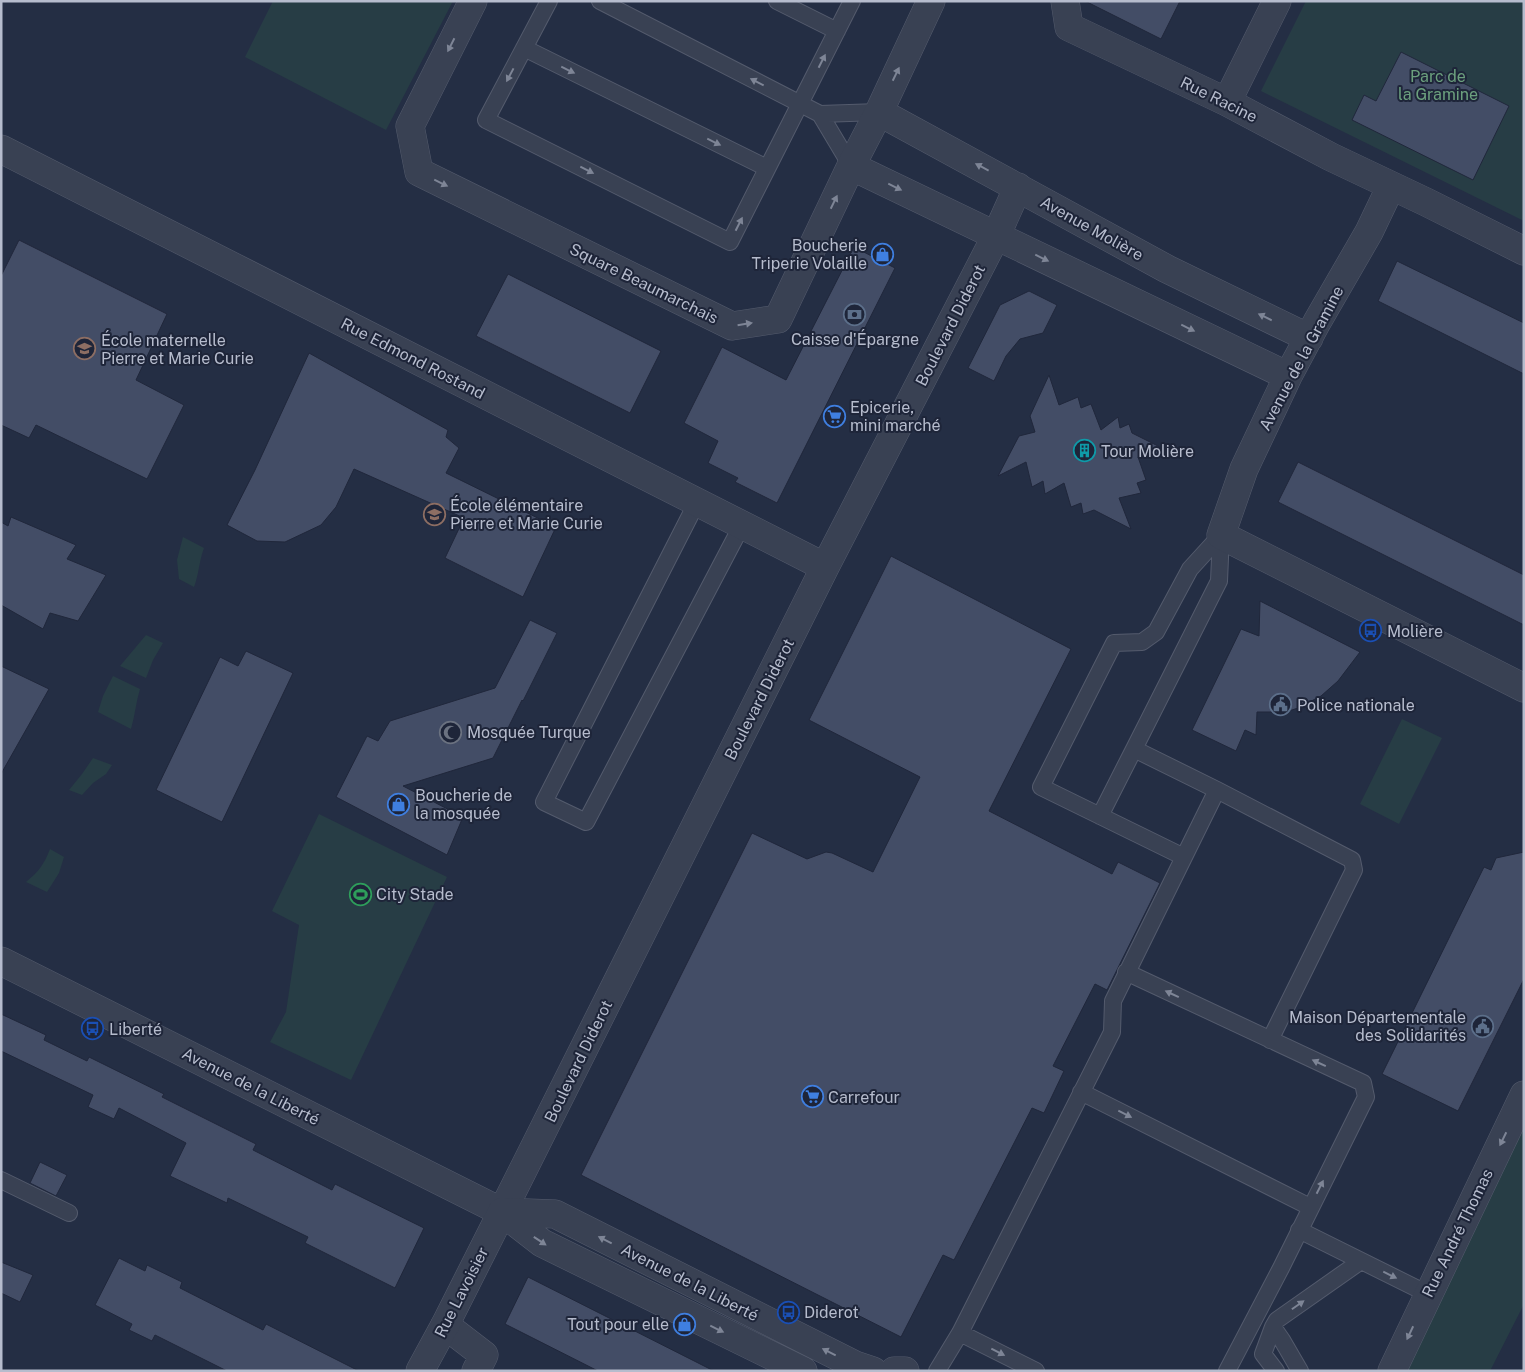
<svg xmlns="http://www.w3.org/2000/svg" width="1525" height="1372" viewBox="0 0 1525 1372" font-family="'Public Sans',sans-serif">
	<rect width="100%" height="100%" fill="#242e44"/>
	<path fill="#273d45" d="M273 1H453L386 130 245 57Z
		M1306 1H1524V221L1261 91Z
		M183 537 204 548C199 561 199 574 194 587L179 579 177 560Z
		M146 635 163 643 153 660 146 678 120 666Z
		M113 676 140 689C136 702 135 715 131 729L98 712 103 696Z
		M1402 719 1442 738 1399 824 1360 804Z
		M93 758 112 765 106 774 93 783 82 795 69 790 82 774Z
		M319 814 447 877 351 1080 270 1042 286 1012 299 925 272 911Z
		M50 849 64 857 59 873 47 892 26 882C38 872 44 865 50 849Z
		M1524 1126V1304L1490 1371H1405Z"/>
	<path fill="#434d66" stroke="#20273b" d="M1085 1H1180L1161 39Z
		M1401 52 1509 106 1473 180 1352 120 1364 95 1376 101Z
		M19 240 167 314 136 380 184 405 147 479 36 425 29 438 1 425V276Z
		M854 247 895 268 777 503 735 482 738 478 708 463 718 441 684 423 722 347 786 380Z
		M1397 261 1524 323V374L1378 301Z
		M508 274 661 351 630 413 476 336Z
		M1029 291 1057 305 1043 333 1020 339 1006 356 994 381 968 368 1000 305Z
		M309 353 448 430 446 437 459 448 446 473 556 527 523 597 445 558 464 518 354 469 336 507 321 525 285 542 257 541 227 525 255 470Z
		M1049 375 1059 405 1078 397 1081 408 1091 404 1101 430 1118 417 1120 428 1129 424 1132 433 1174 454 1138 457 1146 480 1137 483 1141 493 1119 498 1131 529 1094 510 1083 514 1081 503 1071 507 1064 483 1045 494 1043 481 1032 487 1026 462 998 476 1019 436 1035 432 1030 416Z
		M1298 462 1524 575V625L1278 502Z
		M11 517 76 545 67 559 106 575 78 621 50 613 43 629 1 605V522L8 526Z
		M891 556 1071 649 989 811 1112 874 1118 862 1160 883 1107 990 1095 984 1053 1066 1064 1071 1044 1113 1032 1108 954 1260 943 1255 901 1337 581 1175 752 833 807 859 826 852 832 853 873 872 920 777 809 720Z
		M1260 601 1360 652 1338 681 1321 696 1298 708 1286 712H1257L1256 735 1245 730 1236 751 1192 730 1241 629 1259 636Z
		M530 620 557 633 523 701 522 700 493 758 403 786 463 817 447 855 336 797 367 736 378 741 390 721 495 688Z
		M246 651 293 673 222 822 156 790 220 657 238 666Z
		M1 666 49 689 1 774Z
		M1524 852V979L1458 1111 1382 1074 1484 867 1491 870 1496 858Z
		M1 1014 46 1035 44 1040 87 1061 89 1057 164 1094 162 1097 256 1144 253 1150 332 1190 335 1184 424 1228 395 1288 305 1243 308 1237 228 1198 227 1203 170 1176 186 1143 119 1108 114 1119 88 1107 93 1095 1 1051Z
		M40 1162 67 1175 56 1196 30 1183Z
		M119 1258 145 1271 147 1265 182 1282 180 1288 263 1330 266 1324 359 1371H227L155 1335 152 1341 129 1330 132 1324 95 1305Z
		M1 1262 33 1275 20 1302 1 1293Z
		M528 1277 623 1325 714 1371H598L505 1324Z"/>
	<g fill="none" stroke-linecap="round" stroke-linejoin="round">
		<defs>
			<path id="service" d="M549 1 486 120 730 242 852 1
				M600 1 820 114
				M777 1 837 31
				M524 48 767 168
				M851 166 820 114 879 112
				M697 502 544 802 586 822 742 525
				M1221 535 1219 581 1134 749 1217 790 1352 860 1354 870 1270 1040
				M1100 816 1134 749
				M1184 857 1041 787 1114 643 1142 642 1156 632 1190 569 1221 535
				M1126 972 1363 1083 1366 1097 1281 1268 1227 1371
				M1081 1092 1310 1207
				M1 1180 69 1213
				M1299 1230 1428 1294
				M1273 1327 1282 1340 1300 1371
				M960 1333 1036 1371
				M937 1371 960 1333 1112 1032 1113 1001 1217 790
				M1276 1371 1263 1354 1273 1327 1277 1320 1361 1261"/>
			<path id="minor" d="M473 1 410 126 419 172 732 326 778 319 851 166 879 112 931 1
				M1065 1 1069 27 1227 102 1331 157 1426 202 1524 251
				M1227 102 1277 1
				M879 112 1167 269 1309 338
				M1 149 825 567
				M851 166 1288 376
				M1391 186 1369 232 1317 322 1288 376 1244 469 1221 535 1524 688
				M1 961 502 1212 825 567 996 236 1018 187
				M445 1325 484 1355 476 1371
				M1392 1371 1524 1095"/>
			<path id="tertiary" d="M502 1212 555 1214 855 1365 873 1371
				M502 1212 542 1243 803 1371
				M420 1371 445 1325 502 1212
				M894 1371H905"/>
		</defs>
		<use href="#service" stroke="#545b6d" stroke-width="18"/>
		<use href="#minor" stroke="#545b6d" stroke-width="29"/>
		<use href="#tertiary" stroke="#545b6d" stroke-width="29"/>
		<use href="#service" stroke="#394153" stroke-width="16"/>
		<use href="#minor" stroke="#394153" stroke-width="28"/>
		<use href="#tertiary" stroke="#394153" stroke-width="28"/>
	</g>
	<defs><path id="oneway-solid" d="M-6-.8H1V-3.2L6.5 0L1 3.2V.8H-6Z" transform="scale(1.25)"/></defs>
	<g fill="#7e8596">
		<use href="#oneway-solid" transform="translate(451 45) rotate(117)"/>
		<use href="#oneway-solid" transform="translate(822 61) rotate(-63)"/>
		<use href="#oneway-solid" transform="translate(568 70) rotate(26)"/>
		<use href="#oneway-solid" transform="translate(896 74) rotate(-64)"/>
		<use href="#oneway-solid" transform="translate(510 75) rotate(118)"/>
		<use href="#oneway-solid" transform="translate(757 82) rotate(-153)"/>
		<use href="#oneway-solid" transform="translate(714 142) rotate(26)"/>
		<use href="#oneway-solid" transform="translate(982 167) rotate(-152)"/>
		<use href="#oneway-solid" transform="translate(587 170) rotate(27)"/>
		<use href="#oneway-solid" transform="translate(441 183) rotate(26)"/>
		<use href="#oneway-solid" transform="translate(895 187) rotate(26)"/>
		<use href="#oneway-solid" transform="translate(834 202) rotate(-64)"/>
		<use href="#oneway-solid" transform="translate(739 224) rotate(-63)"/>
		<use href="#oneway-solid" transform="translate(1042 258) rotate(26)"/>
		<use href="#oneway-solid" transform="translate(1265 317) rotate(-154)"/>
		<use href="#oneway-solid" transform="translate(745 324) rotate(-9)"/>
		<use href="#oneway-solid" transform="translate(1188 328) rotate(26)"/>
		<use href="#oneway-solid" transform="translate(1172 994) rotate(-155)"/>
		<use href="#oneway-solid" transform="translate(1319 1063) rotate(-155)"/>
		<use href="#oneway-solid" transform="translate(1125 1114) rotate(27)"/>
		<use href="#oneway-solid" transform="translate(1503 1139) rotate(116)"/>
		<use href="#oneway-solid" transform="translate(1320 1187) rotate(-63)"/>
		<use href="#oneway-solid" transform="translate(605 1240) rotate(-153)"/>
		<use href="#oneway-solid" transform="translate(540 1241) rotate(34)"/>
		<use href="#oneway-solid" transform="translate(1390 1275) rotate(26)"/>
		<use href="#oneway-solid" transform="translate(1298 1305) rotate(-35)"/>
		<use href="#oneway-solid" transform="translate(717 1329) rotate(26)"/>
		<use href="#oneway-solid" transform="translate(1410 1333) rotate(115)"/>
		<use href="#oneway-solid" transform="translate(829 1352) rotate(-153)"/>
		<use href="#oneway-solid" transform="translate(998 1352) rotate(27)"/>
	</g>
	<defs>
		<symbol id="shop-ring" viewBox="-11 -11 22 22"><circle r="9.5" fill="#1e2539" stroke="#3f7fe0" stroke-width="1.5"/><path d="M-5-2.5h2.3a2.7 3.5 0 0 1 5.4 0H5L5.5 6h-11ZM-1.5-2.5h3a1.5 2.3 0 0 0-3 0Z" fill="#3f7fe0"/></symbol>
		<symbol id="bank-ring" viewBox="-11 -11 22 22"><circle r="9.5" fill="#1e2539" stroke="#5c6f8a" stroke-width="1.5"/><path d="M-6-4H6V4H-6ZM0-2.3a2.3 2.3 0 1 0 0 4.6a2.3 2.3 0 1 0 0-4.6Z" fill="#5c6f8a"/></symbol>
		<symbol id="school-ring" viewBox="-11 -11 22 22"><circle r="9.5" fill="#1e2539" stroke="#8d6e63" stroke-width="1.5"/><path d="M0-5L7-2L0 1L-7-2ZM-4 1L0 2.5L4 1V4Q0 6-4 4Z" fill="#8d6e63"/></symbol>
		<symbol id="supermarket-ring" viewBox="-11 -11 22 22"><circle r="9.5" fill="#1e2539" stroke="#3f7fe0" stroke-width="1.5"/><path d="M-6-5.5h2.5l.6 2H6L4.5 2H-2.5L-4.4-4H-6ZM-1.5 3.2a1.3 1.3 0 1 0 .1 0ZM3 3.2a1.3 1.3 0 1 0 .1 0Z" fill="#3f7fe0"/></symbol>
		<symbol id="building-ring" viewBox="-11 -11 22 22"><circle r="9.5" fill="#1e2539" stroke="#0f9aa8" stroke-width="1.5"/><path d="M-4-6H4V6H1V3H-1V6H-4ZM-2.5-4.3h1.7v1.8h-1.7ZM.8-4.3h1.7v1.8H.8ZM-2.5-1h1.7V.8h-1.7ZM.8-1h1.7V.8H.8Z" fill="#0f9aa8"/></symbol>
		<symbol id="bus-ring" viewBox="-11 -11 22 22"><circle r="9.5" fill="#1e2539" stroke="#1a4fb4" stroke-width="1.5"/><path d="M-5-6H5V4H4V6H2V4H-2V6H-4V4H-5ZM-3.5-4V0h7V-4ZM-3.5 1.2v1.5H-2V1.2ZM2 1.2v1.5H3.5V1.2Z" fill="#1a4fb4"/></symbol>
		<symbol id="civic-ring" viewBox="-11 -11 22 22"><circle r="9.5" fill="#1e2539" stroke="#5c6f8a" stroke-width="1.5"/><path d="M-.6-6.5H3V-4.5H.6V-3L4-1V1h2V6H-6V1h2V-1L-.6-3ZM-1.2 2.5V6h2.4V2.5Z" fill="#5c6f8a"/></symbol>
		<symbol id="mosque-ring" viewBox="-11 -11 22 22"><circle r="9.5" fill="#1e2539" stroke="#6b7280" stroke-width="1.5"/><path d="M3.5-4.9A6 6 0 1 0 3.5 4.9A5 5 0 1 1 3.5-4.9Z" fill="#6b7280"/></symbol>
		<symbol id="stadium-ring" viewBox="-11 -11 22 22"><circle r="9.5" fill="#1e2539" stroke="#2e9e5b" stroke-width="1.5"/><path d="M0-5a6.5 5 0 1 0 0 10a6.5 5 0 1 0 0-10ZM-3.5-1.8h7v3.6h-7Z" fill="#2e9e5b"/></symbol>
	</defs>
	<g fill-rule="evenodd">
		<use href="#shop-ring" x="870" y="242" width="25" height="25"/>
		<use href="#bank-ring" x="842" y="302" width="25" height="25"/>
		<use href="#school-ring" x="72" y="336" width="25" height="25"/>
		<use href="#supermarket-ring" x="822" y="404" width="25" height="25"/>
		<use href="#building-ring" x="1072" y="438" width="25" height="25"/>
		<use href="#school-ring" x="422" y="502" width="25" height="25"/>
		<use href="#bus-ring" x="1358" y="618" width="25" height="25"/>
		<use href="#civic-ring" x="1268" y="692" width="25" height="25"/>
		<use href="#mosque-ring" x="438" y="720" width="25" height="25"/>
		<use href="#shop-ring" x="386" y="792" width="25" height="25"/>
		<use href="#stadium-ring" x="348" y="882" width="25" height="25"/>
		<use href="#civic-ring" x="1470" y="1014" width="25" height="25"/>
		<use href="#bus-ring" x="80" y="1016" width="25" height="25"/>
		<use href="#supermarket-ring" x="800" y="1084" width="25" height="25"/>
		<use href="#bus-ring" x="776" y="1300" width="25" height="25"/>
		<use href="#shop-ring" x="672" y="1312" width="25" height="25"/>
	</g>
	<g text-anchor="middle" stroke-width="4" stroke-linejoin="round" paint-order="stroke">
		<g font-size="16" fill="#6ca07e" stroke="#1e2539">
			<text x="1438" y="82">Parc de<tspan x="1438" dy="18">la Gramine</tspan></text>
		</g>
		<g font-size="16" fill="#b6bccd" stroke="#1e2539">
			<text transform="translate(1219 99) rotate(26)" y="6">Rue Racine</text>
			<text transform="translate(1092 228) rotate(29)" y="6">Avenue Molière</text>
			<text transform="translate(644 283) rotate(26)" y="6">Square Beaumarchais</text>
			<text transform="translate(950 325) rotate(-63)" y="6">Boulevard Diderot</text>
			<text transform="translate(413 358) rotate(27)" y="6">Rue Edmond Rostand</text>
			<text transform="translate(1301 358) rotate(-62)" y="6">Avenue de la Gramine</text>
			<text transform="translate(759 699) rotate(-63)" y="6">Boulevard Diderot</text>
			<text transform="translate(578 1061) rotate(-64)" y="6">Boulevard Diderot</text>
			<text transform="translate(251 1086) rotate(27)" y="6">Avenue de la Liberté</text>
			<text transform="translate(1457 1233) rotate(-64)" y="6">Rue André Thomas</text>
			<text transform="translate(690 1282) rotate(27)" y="6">Avenue de la Liberté</text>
			<text transform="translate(461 1292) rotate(-63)" y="6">Rue Lavoisier</text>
		</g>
		<g font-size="16" fill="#b6bccd" stroke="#1e2539" text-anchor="start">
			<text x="867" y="251" text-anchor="end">Boucherie<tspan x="867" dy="18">Triperie Volaille</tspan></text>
			<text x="855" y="345" text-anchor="middle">Caisse d'Épargne</text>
			<text x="101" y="346">École maternelle<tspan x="101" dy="18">Pierre et Marie Curie</tspan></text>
			<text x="850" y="413">Epicerie,<tspan x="850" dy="18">mini marché</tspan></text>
			<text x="1101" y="457">Tour Molière</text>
			<text x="450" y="511">École élémentaire<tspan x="450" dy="18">Pierre et Marie Curie</tspan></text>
			<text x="1387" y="637">Molière</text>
			<text x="1297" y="711">Police nationale</text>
			<text x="467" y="738">Mosquée Turque</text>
			<text x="415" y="801">Boucherie de<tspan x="415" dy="18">la mosquée</tspan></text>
			<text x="376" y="900">City Stade</text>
			<text x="1466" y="1023" text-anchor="end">Maison Départementale<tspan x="1466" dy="18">des Solidarités</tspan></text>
			<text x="109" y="1035">Liberté</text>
			<text x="828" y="1103">Carrefour</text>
			<text x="804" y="1318">Diderot</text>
			<text x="669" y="1330" text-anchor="end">Tout pour elle</text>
		</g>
	</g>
	<rect width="1525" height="1372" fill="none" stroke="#b6bccd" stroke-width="5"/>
</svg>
